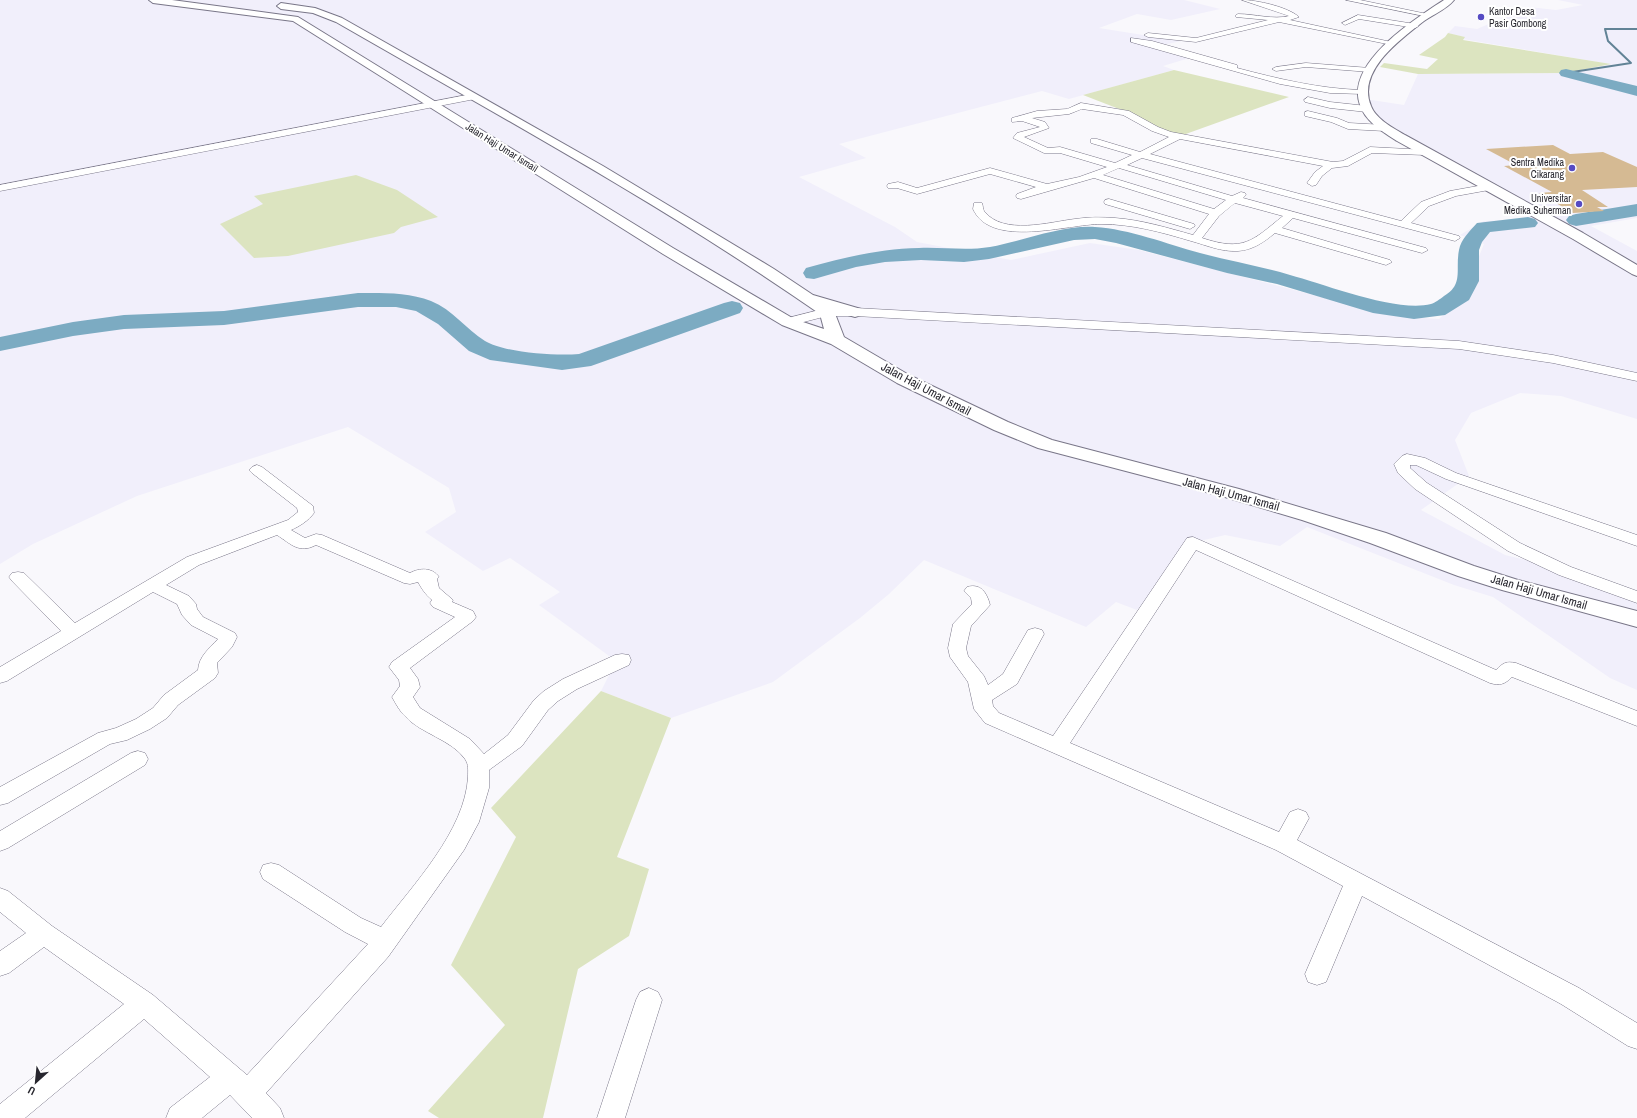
<svg xmlns="http://www.w3.org/2000/svg" width="1637" height="1118" viewBox="0 0 1637 1118" font-family="'Archivo Narrow',sans-serif">
	<rect width="100%" height="100%" fill="#f9f8fc"/>
	<path fill="#f1effb" d="M0 0H1184L1220 9 1171 20 1137 14 1099 28 1181 41 1163 45 1196 56 1163 66 1174 70 1069 99 1042 91 839 144 866 158 799 177 895 227 917 242 1011 260 1090 243 1139 250 1395 316 1439 319 1463 296 1484 244 1460 235 1484 221 1533 219 1418 147 1377 117 1365 99 1404 105 1418 74 1566 73 1610 64 1462 39 1464 37 1448 33 1455 26 1477 29 1512 14 1523 12 1529 7 1556 10 1583 5 1558 0H1637V218L1591 226 1637 251V419L1561 396 1520 393 1471 413 1455 440 1469 476 1421 510 1505 555 1587 575 1637 592V690L1610 678 1493 597 1454 585 1307 527 1280 546 1225 535 1200 541 1137 610 1116 602 1086 627 924 560 889 594 860 618 773 682 671 718 601 691 616 661 539 605 560 592 510 558 483 571 425 532 456 512 449 488 348 427 137 496 33 544 0 564Z"/>
	<path fill="#dce4c0" d="M1448 33 1465 37 1463 40 1611 64 1566 73 1418 74 1380 67 1384 63 1427 69 1438 59 1419 55 1445 37Z
		M1174 70 1289 97 1183 135 1168 132 1132 114 1083 95Z
		M356 175 397 190 438 217 401 227 394 233 288 256 254 258 220 224 263 204 254 196Z
		M601 691 671 718 617 857 649 869 629 936 578 969 543 1118H439L428 1111 505 1025 451 965 516 837 491 808Z"/>
	<g fill="none" stroke-linecap="round" stroke-linejoin="round">
		<path stroke="#628396" stroke-width="2" d="M1566 73 1631 63 1608 41 1605 29H1637"/>
		<path fill="#7cabc2" fill-rule="evenodd" d="M1566 69 1637 86V96L1561 76 1559 73 1561 70Z
			M1637 204V216L1576 226 1569 224 1566 220 1569 216 1576 214Z
			M1528 217 1535 219 1538 223 1535 227 1490 232 1482 242 1479 250V281L1469 300 1445 315 1414 319 1373 313 1277 284 1227 273 1116 243 1095 239 1074 240 989 259 964 262 921 260 885 262 856 267 814 279 806 278 803 273 806 268C845 257 879 249 919 248 943 247 966 251 990 247 1023 241 1062 225 1095 227 1129 229 1167 244 1200 253 1230 261 1260 266 1290 275 1324 284 1397 313 1431 304 1435 303 1440 299 1444 296 1464 284 1455 270 1459 250 1461 239 1470 231 1477 223Z
			M358 293C382 293 408 292 431 301 453 310 466 329 485 341 505 353 556 356 579 354L724 303 732 301 740 303 743 308 740 313 591 366 562 370 490 360 469 351 438 324 416 311 396 307H358L224 325 124 329 73 336 0 351V337L73 322 124 315 224 311Z"/>
	</g>
	<path fill="#d5ba93" d="M1553 145 1570 154 1603 152 1637 167V187L1582 190 1608 207H1597L1604 211 1573 213 1539 193 1552 192 1504 166 1516 165 1486 149Z"/>
	<g fill="none" stroke-linecap="round" stroke-linejoin="round">
		<defs>
			<path id="street" d="M1242 0C1257 0 1288 7 1299 17L1290 20 1396 43 1392 45 1279 22 1196 42 1148 37 1144 35 1148 33 1196 38 1268 20 1236 17V15L1238 14C1255 14 1273 20 1289 16Z
				M1346 0H1360L1432 15 1429 17Z
				M1358 15 1415 24 1419 26 1415 28 1359 19 1345 25 1342 23Z
				M1131 38 1152 41 1237 65V68C1279 79 1320 89 1363 90L1367 92 1363 94 1330 93 1280 84 1131 42Z
				M1306 63 1370 68 1374 70 1370 72 1306 67 1276 71 1272 69 1276 67Z
				M472 94 476 97 475 99 0 191V185Z
				M1308 97 1330 102 1367 106 1371 109 1367 112 1330 108 1305 102 1304 100Z
				M1081 103 1129 111 1158 127 1171 132 1333 162 1343 161 1370 147 1428 150 1430 152 1425 155 1372 153 1348 166 1332 168 1322 176 1316 185 1312 186 1307 183 1315 172 1323 166 1180 139 1150 154 1401 221 1421 202 1450 191 1489 184 1494 187 1489 190 1456 196 1429 206 1411 223 1459 236 1460 238 1455 241 1142 158 1127 165 1232 196 1241 192 1245 193 1246 195 1243 198 1426 248 1428 250 1422 253 1293 218 1282 228 1390 260 1392 262 1386 265 1275 233C1264 242 1253 250 1238 251 1221 252 1206 245 1191 241 1161 232 1132 224 1101 224 1068 224 991 249 973 209L974 203H982C983 206 983 209 984 211 1003 236 1050 222 1075 219 1088 217 1102 217 1115 218 1142 220 1168 228 1193 235L1209 214 1094 178 1021 199 1017 198 1016 196 1017 194 1036 187 990 174 917 194 897 188H888L887 186 888 184 898 182 917 188 990 168 1047 184 1079 177 1107 167 1060 153H1044L1013 138 1017 133 1040 127 1022 121 1012 122V118L1037 111 1067 109ZM1082 109 1123 115 1152 131 1169 137 1140 152 1097 139H1091V143L1132 155 1115 163 1060 147 1048 148 1024 137 1049 128 1045 122 1032 118 1069 114ZM1119 168 1226 200 1214 209 1103 175ZM1235 203 1283 216C1252 241 1244 252 1202 238L1219 216Z
				M1308 111 1337 118 1349 123 1385 125 1389 128 1385 131 1348 129 1331 122 1305 116V112Z
				M1109 199 1194 224 1195 226 1190 229 1105 204 1104 202 1105 200Z
				M827 308H855L1459 341 1553 355 1637 373V381L1553 363 1459 349 855 316H827L788 326 782 322 784 319Z
				M1407 454 1425 458 1456 473 1637 535V546L1446 479 1416 465H1410V468L1427 483 1520 543 1571 567 1637 591V603L1559 575 1508 551 1415 489 1398 473 1394 464 1402 456Z
				M257 465 262 467 313 506 314 513C308 521 300 526 291 530L305 538 316 534 322 535 410 573C419 568 432 567 439 577L437 579 439 588 453 600 452 602 473 611 476 617 473 621 410 668 418 679 420 687 413 697 420 708 470 739 484 754 508 735 534 700 544 691 563 679 615 655 622 654 629 655 631 660 629 665 577 689 558 701 548 710 522 746 489 770V788L479 822 464 850 388 957 266 1093 280 1108 284 1118H252L230 1095 202 1118H166L170 1108 210 1077 144 1019 25 1118H0V1104L124 1004 44 947 9 973 0 976V951L26 933 0 912V888L8 891 52 926 153 995 247 1075 368 944 345 932 263 879 260 872 263 865 271 863 279 865 361 918 381 927C413 885 465 831 468 777 468 770 469 765 465 759 452 740 420 733 406 717 400 712 396 704 392 697L400 686 399 680 389 667 392 662 455 617 433 607 430 603 432 600C425 594 422 589 418 582L410 584 404 583 316 545C299 554 291 544 277 535L199 565 166 585 189 596 196 604 197 609 203 617 235 633 237 637 232 647 217 663 218 673 215 678 178 705 167 718 150 729 127 740 110 744 8 803 0 805V787L98 733 116 728 136 719 153 708 164 695 198 670C199 656 209 649 218 639L191 625 182 615 177 604 153 592 7 681 0 683V667L61 631 12 581 9 577 12 573 18 572 24 573 75 623 187 557 288 520 298 512 297 508 252 473 249 470 252 467Z
				M1193 537 1496 670C1503 663 1506 661 1516 663L1637 711V726L1512 677C1505 684 1500 686 1490 683L1196 550 1070 743 1279 832 1290 812 1298 809 1306 812 1309 818 1297 840 1579 988 1637 1023V1049L1628 1046 1561 1004 1362 896 1326 982 1317 985 1308 982 1305 974 1343 886 1276 850 985 723 974 709 968 682 950 657 948 648 953 624 972 604 971 598 964 591 967 587C981 583 987 593 990 605L971 626 966 648 968 656 984 676 988 685 1003 674 1028 630 1035 628 1042 630 1044 634 1017 684 992 700 993 706 999 713 1053 736 1187 538Z
				M138 751 145 753 148 759 145 765 8 848 0 851V831L131 753Z
				M649 988 658 992 662 1000 625 1118H597L636 1000 640 992Z"/>
			<path id="secondary" d="M149 0H172L298 17 673 248 794 319 824 329 820 314C665 206 499 116 336 22L313 13 281 9 277 6 281 3 315 8 342 18 603 166 774 269 813 295 861 309 863 312 861 315 855 317 834 311 844 337 909 375 1008 422 1052 440 1239 489 1386 533 1474 566 1518 580 1637 611V627L1502 590 1458 576 1370 543 1302 520 1225 497 1038 448 994 430 897 383 831 344 782 325 663 254 293 21 153 3Z
				M1444 0H1454C1447 9 1434 14 1424 21 1401 39 1356 71 1371 106 1376 119 1393 128 1405 135L1583 233 1637 265V276L1632 274 1573 239 1397 141C1383 132 1365 121 1360 105 1345 63 1415 19 1444 0Z"/>
		</defs>
		<use href="#street" stroke="#797688" stroke-width="1"/>
		<use href="#secondary" stroke="#797688" stroke-width="2"/>
		<use href="#street" fill="#fff" fill-rule="evenodd"/>
		<use href="#secondary" fill="#fff" fill-rule="evenodd"/>
	</g>
	<g fill="#564bc3" stroke="#fff" stroke-width="1.5">
		<circle cx="1481" cy="17" r="4"/>
		<circle cx="1572" cy="168" r="4"/>
		<circle cx="1579" cy="204" r="4"/>
	</g>
	<g text-anchor="middle" stroke-width="4" stroke-linejoin="round" paint-order="stroke">
		<g font-size="10" fill="#27262e" stroke="#fff" text-anchor="end">
			<text x="1489" y="15" text-anchor="start">Kantor Desa<tspan x="1489" dy="12">Pasir Gombong</tspan></text>
			<text x="1564" y="166">Sentra Medika<tspan x="1564" dy="12">Cikarang</tspan></text>
			<text x="1571" y="202">Universitar<tspan x="1571" dy="12">Medika Suherman</tspan></text>
		</g>
		<g font-size="10" fill="#27262e" stroke="#fff">
			<text transform="translate(502 147) rotate(32)" y="4">Jalan Haji Umar Ismail</text>
		</g>
		<g font-size="12" fill="#27262e" stroke="#fff">
			<text transform="translate(926 389) rotate(28)" y="4">Jalan Haji Umar Ismail</text>
			<text transform="translate(1231 494) rotate(15)" y="4">Jalan Haji Umar Ismail</text>
			<text transform="translate(1539 592) rotate(16)" y="4">Jalan Haji Umar Ismail</text>
		</g>
	</g>
	<g transform="translate(36 1082) rotate(207)" stroke="#ffffff" stroke-width="3" paint-order="stroke">
	<path d="M0-3L7 15L0 10L-7 15Z" fill="#27262e"/>
	<text y="-6" font-size="11" font-weight="bold" text-anchor="middle" fill="#27262e">U</text>
	</g>
</svg>
